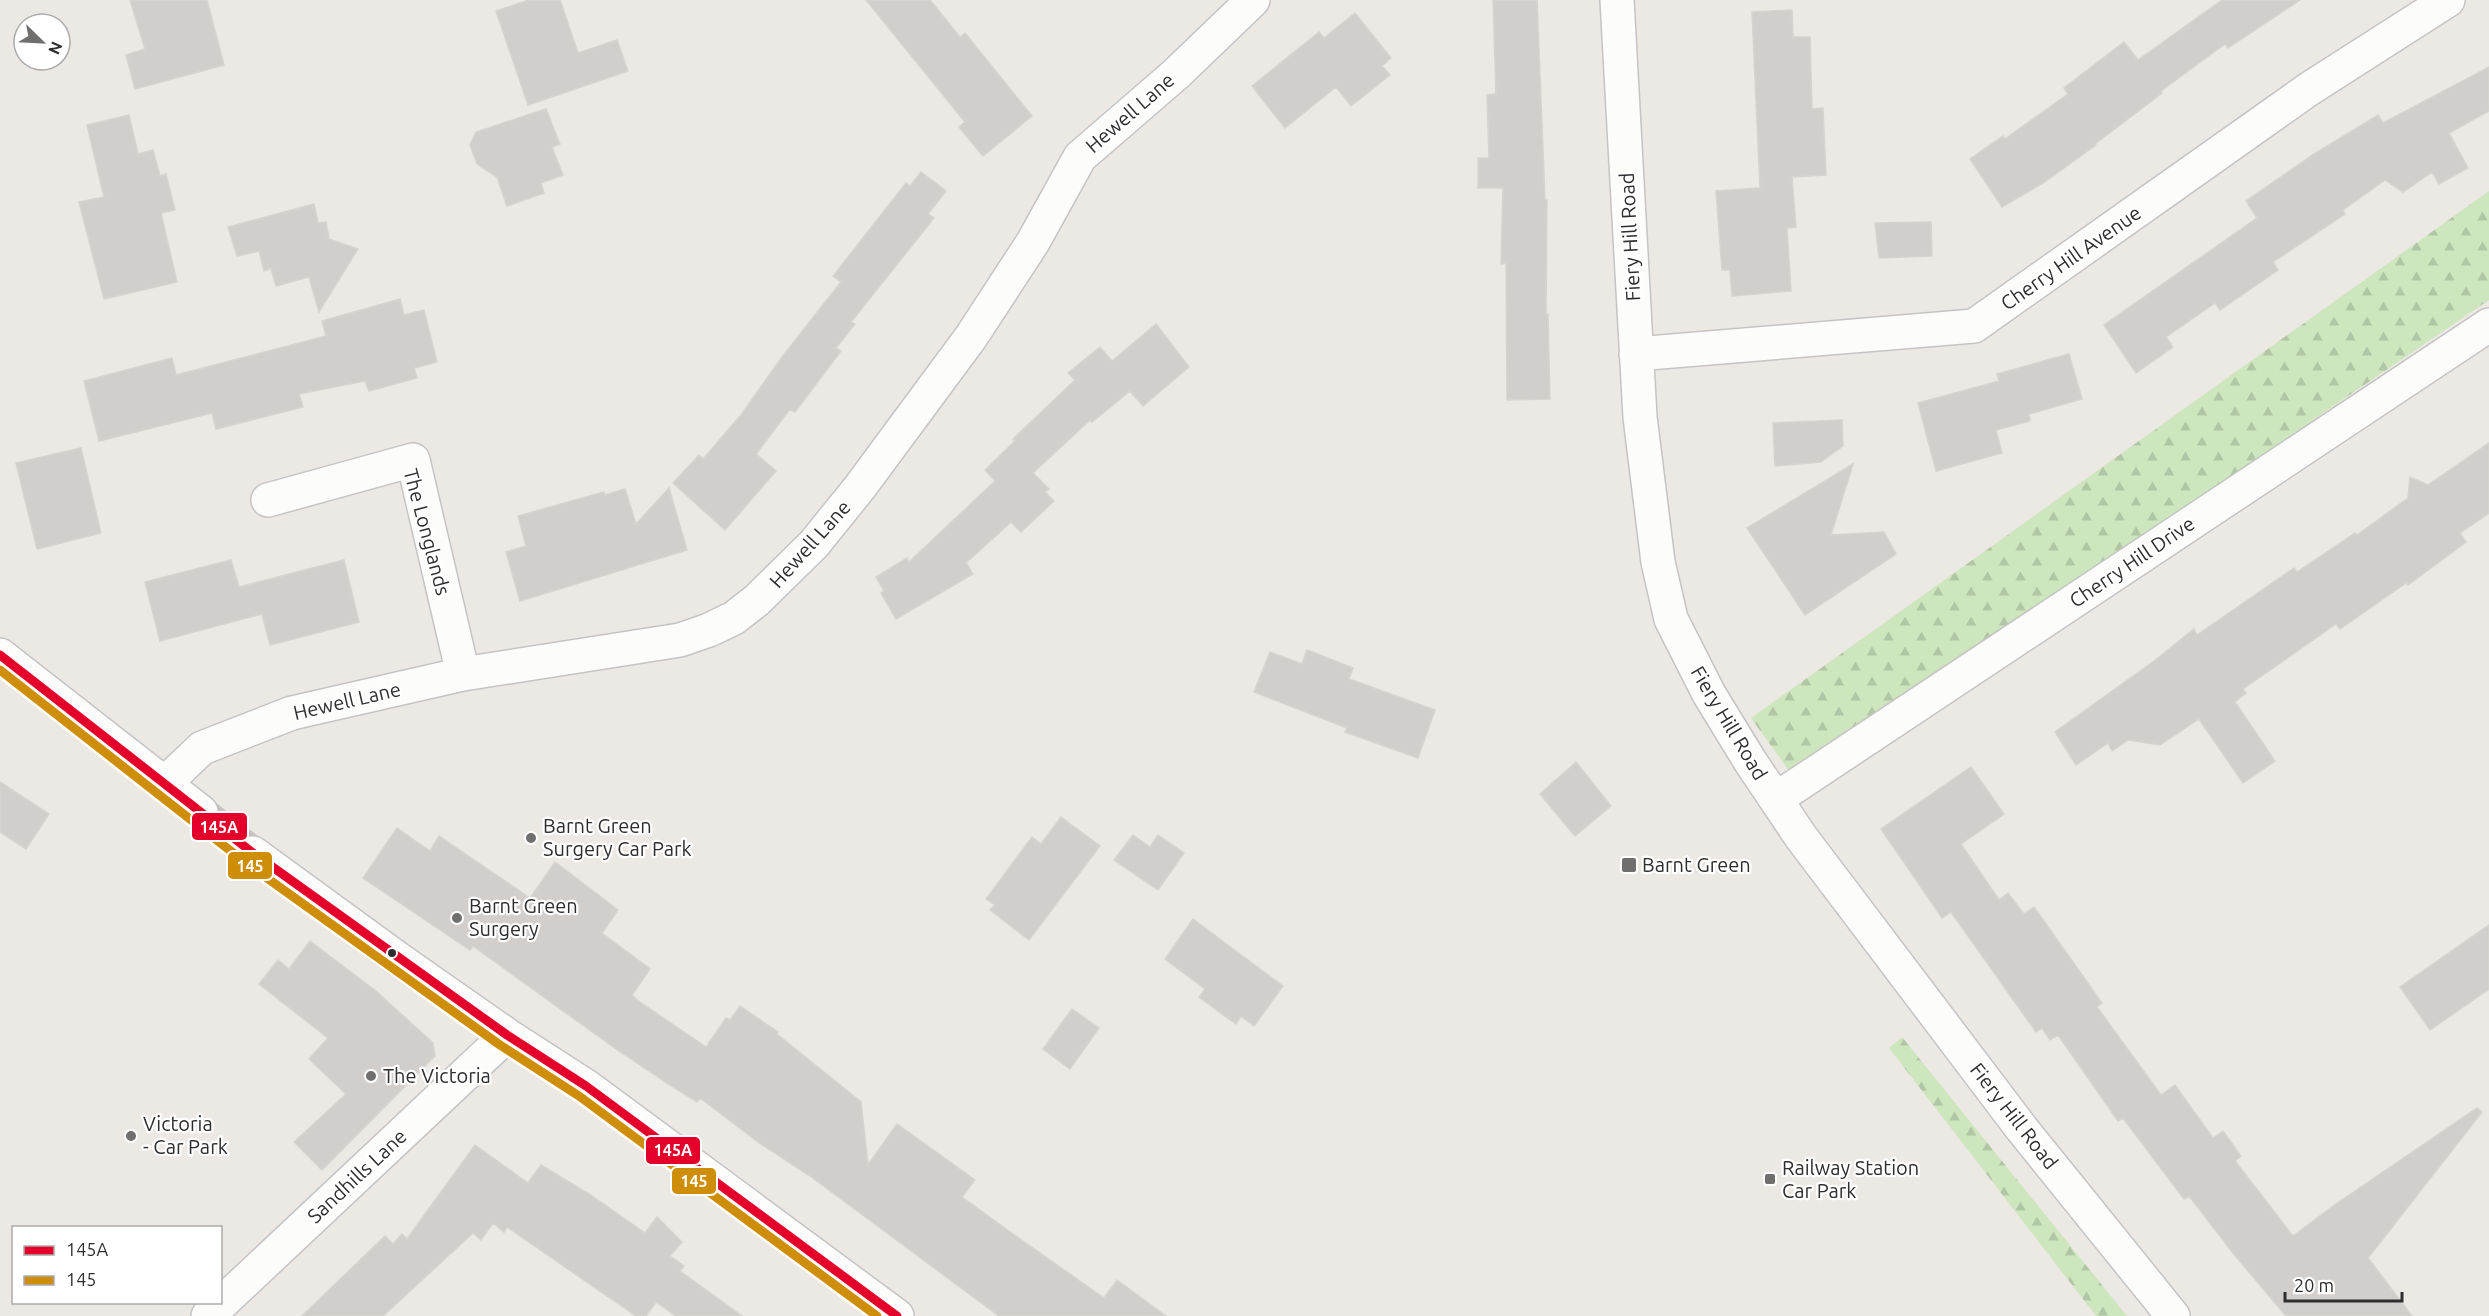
<svg xmlns="http://www.w3.org/2000/svg" width="2489" height="1316" viewBox="0 0 2489 1316" font-family="Ubuntu,sans-serif">
	<defs>
		<pattern id="forest-firs" width="22" height="20" patternUnits="userSpaceOnUse" patternTransform="scale(1.5)"><rect width="22" height="20" fill="#cee6be"/><path d="M5 1l3.5 6h-7zM16 11l3.5 6h-7z" fill="#b1c6a4"/></pattern>
	</defs>
	<rect width="100%" height="100%" fill="#ece8e4"/>
	<path fill="url(#forest-firs)" d="M2489 191V300L1792 775 1751 718Z
		M1902 1037 2127 1316H2096L1889 1048Z"/>
	<path fill="#d1cecb" stroke="#d7d4d0" stroke-width="1.5" d="M130 0H207L224 65 135 89 126 55 145 49Z
		M529 0H560L578 53 617 40 628 71 528 105 496 11Z
		M866 0H930L960 37 965 33 1032 116 983 156 959 127 965 122Z
		M1493 0H1537L1545 200H1547L1546 314H1548L1550 399 1507 400 1506 263 1501 264 1503 188H1478V158H1489L1487 95 1496 94Z
		M2222 0H2300L2228 48 2225 44 2161 91 2162 93 2095 144 2096 145 2043 183 2002 207 1970 159 2003 136 2005 139 2068 94 2064 88 2124 42 2138 60Z
		M1792 10 1793 37H1810L1812 109 1823 108 1826 175 1792 177 1796 227 1787 228 1791 291 1732 296 1730 270H1722L1716 191 1760 188 1752 12Z
		M1355 13 1391 58 1382 66 1390 75 1351 106 1336 87 1285 128 1252 86 1319 32 1324 38Z
		M2489 67V111L2449 133 2468 168 2439 184 2432 172 2403 192 2385 180 2343 210 2345 214 2273 262 2278 270 2220 310 2215 303 2166 337 2173 347 2136 373 2104 325 2257 218 2246 201 2314 154 2378 115 2383 123Z
		M546 109 560 144 552 147 563 175 541 183 544 193 507 206 497 177 477 164 470 145 476 132Z
		M129 115 138 154 153 150 160 176 166 174 175 210 161 213 177 282 104 299 79 202 104 197 87 125Z
		M921 172 946 191 928 214 934 218 851 322 855 324 836 348 841 351 795 412 790 409 756 454 776 471 725 530 673 483 699 455 703 459 741 415 782 357 841 282 833 276 906 183 910 186Z
		M314 204 318 223 326 222 329 239 358 249 319 312 309 277 276 286 271 268 264 271 259 251 237 256 228 227Z
		M1931 222 1932 256 1879 258 1875 223Z
		M400 299 404 315 424 310 437 362 414 368 417 378 369 391 365 381 299 394 303 407 216 429 212 413 99 441 84 381 172 358 176 375 326 336 322 321Z
		M1156 324 1189 367 1143 406 1130 391 1092 422 1090 420 1033 473 1049 489 1045 492 1054 501 1021 532 1011 522 966 563 973 574 896 619 881 593 884 591 876 577 907 558 909 562 995 481 985 470 1015 441 1013 439 1075 380 1068 373 1100 347 1112 361Z
		M2069 354 2082 399 2029 414 2030 421 1996 430 2002 453 1936 471 1918 403 1999 381 1997 374Z
		M1842 420 1843 446 1821 462 1775 466 1773 423Z
		M2489 443V513L2460 533 2466 542 2408 585 2406 583 2340 629 2336 624 2243 689 2246 693 2235 702 2275 761 2243 783 2199 719 2160 745 2128 740 2112 751 2108 743 2076 765 2055 732 2154 661 2194 629 2197 635 2294 568 2297 572 2355 533 2357 535 2408 498 2410 477 2428 485Z
		M81 448 101 533 37 549 16 463Z
		M1853 464 1831 535 1884 532 1896 554 1805 615 1747 528Z
		M669 488 687 550 520 601 506 552 526 546 518 516 604 492 605 495 625 489 636 524Z
		M231 560 239 587 344 560 359 622 270 645 262 614 160 641 145 582Z
		M1307 650 1353 668 1349 679 1435 710 1418 758 1345 732 1347 728 1254 692 1270 652 1302 664Z
		M1576 762 1611 806 1575 836 1540 794Z
		M1971 767 2004 814 1961 844 1999 900 2008 893 2024 914 2034 907 2102 1003 2097 1007 2161 1095 2175 1085 2213 1138 2223 1131 2241 1156 2235 1161 2293 1236 2333 1206 2477 1108 2482 1112 2368 1258 2412 1316H2286L2233 1253 2189 1196 2184 1199 2123 1118 2118 1121 2058 1035 2050 1040 2042 1028 2036 1032 1951 912 1942 918 1881 829Z
		M0 782 49 814 26 849 0 832Z
		M1061 817 1100 846 1029 940 990 910 995 905 986 899 1032 837 1041 844Z
		M397 828 430 851 439 836 530 898 555 862 618 910 602 933 650 969 632 995 637 1000 706 1047 726 1018 730 1020 740 1006 778 1032 777 1034 861 1102 868 1165 897 1124 975 1180 962 1197 1013 1234 1104 1298 1117 1280 1166 1316H999L810 1176 758 1142 700 1098 697 1102 667 1083 616 1049 473 946 470 950 363 878Z
		M1133 835 1150 847 1158 835 1184 853 1158 890 1114 860Z
		M1193 919 1283 986 1254 1026 1241 1016 1236 1024 1199 997 1205 989 1165 959Z
		M2489 925V989L2430 1030 2400 987Z
		M310 941 376 991 433 1043 435 1056 322 1170 294 1142 346 1094 309 1059 328 1038 259 984 278 960 289 969Z
		M1072 1009 1099 1028 1070 1069 1043 1049Z
		M475 1145 528 1183 541 1165 589 1194 645 1233 657 1217 682 1242 670 1256 684 1266 680 1271 742 1316H676L656 1302 646 1316H636L507 1227 504 1232 493 1223 481 1240 473 1233 383 1316H302L385 1236 393 1244 402 1234 407 1239Z"/>
	<g fill="none" stroke-linecap="round" stroke-linejoin="round">
		<path stroke="#c6c3c0" stroke-width="33" stroke-dasharray="33 16" stroke-linecap="butt" d="M201 812 253 853"/>
		<defs>
			<path id="minor" d="M1617 0 1640 417 1658 562 1671 619 1709 694 1750 761 1801 837 2022 1129 2173 1316
				M1636 354 1974 326 2309 89 2448 0
				M268 500 413 460 463 674
				M0 655 201 812
				M165 783 202 748 292 713 463 674 680 640 709 630 734 618 757 600 814 544 860 487 971 337 1033 242 1080 157 1176 74 1253 0
				M1776 799 2489 325
				M253 853 397 958 507 1035 586 1086 897 1316
				M208 1316 507 1035"/>
		</defs>
		<use href="#minor" stroke="#c5c4c5" stroke-width="36"/>
		<use href="#minor" stroke="#fcfcfb" stroke-width="33"/>
		<defs>
			<path id="bus-1" d="M0 655 253 853 507 1035 586 1086 897 1316"/>
			<path id="bus-2" d="M0 670 246 863 500 1045 579 1096 877 1316"/>
		</defs>
		<use href="#bus-1" stroke="#fff" stroke-width="14"/>
		<use href="#bus-2" stroke="#fff" stroke-width="14"/>
		<use href="#bus-1" stroke="#e4002b" stroke-width="9"/>
		<use href="#bus-2" stroke="#cf8e09" stroke-width="9"/>
	</g>
	<g fill="#706f6e" stroke="#fff" stroke-width="2">
		<circle cx="531" cy="838" r="6"/>
		<rect x="1621" y="857" width="16" height="16" rx="3"/>
		<circle cx="457" cy="918" r="6"/>
		<circle cx="371" cy="1076" r="6"/>
		<circle cx="131" cy="1136" r="6"/>
		<rect x="1764" y="1173" width="12" height="12" rx="3"/>
	</g>
	<circle fill="#2e2e2e" stroke="#fff" stroke-width="2" cx="392" cy="953" r="5"/>
	<g text-anchor="middle" stroke-width="4.5" stroke-linejoin="round" paint-order="stroke">
		<g font-size="20" fill="#2e2e2e" stroke="#fff">
			<text transform="translate(1130 113) rotate(-41)" y="7">Hewell Lane</text>
			<text transform="translate(1630 237) rotate(-93)" y="7">Fiery Hill Road</text>
			<text transform="translate(2071 258) rotate(-35)" y="7">Cherry Hill Avenue</text>
			<text transform="translate(427 532) rotate(75)" y="7">The Longlands</text>
			<text transform="translate(810 544) rotate(-48)" y="7">Hewell Lane</text>
			<text transform="translate(2132 562) rotate(-34)" y="7">Cherry Hill Drive</text>
			<text transform="translate(347 701) rotate(-13)" y="7">Hewell Lane</text>
			<text transform="translate(1729 723) rotate(59)" y="7">Fiery Hill Road</text>
			<text transform="translate(2014 1116) rotate(52)" y="7">Fiery Hill Road</text>
			<text transform="translate(357 1176) rotate(-43)" y="7">Sandhills Lane</text>
		</g>
		<g font-size="20" fill="#2e2e2e" stroke="#fff" text-anchor="start">
			<text x="543" y="833">Barnt Green<tspan x="543" dy="23">Surgery Car Park</tspan></text>
			<text x="1642" y="872">Barnt Green</text>
			<text x="469" y="913">Barnt Green<tspan x="469" dy="23">Surgery</tspan></text>
			<text x="383" y="1083">The Victoria</text>
			<text x="143" y="1131">Victoria<tspan x="143" dy="23">- Car Park</tspan></text>
			<text x="1782" y="1175">Railway Station<tspan x="1782" dy="23">Car Park</tspan></text>
		</g>
	</g>
	<g stroke="#fff" stroke-width="2">
		<rect x="191" y="812" width="57" height="29" rx="6" fill="#e4002b"/>
		<rect x="227" y="851" width="46" height="29" rx="6" fill="#cf8e09"/>
		<rect x="645" y="1136" width="56" height="29" rx="6" fill="#e4002b"/>
		<rect x="671" y="1167" width="46" height="28" rx="6" fill="#cf8e09"/>
	</g>
	<g font-size="16" text-anchor="middle" font-weight="bold" fill="#fff">
		<text x="219" y="833">145A</text>
		<text x="250" y="872">145</text>
		<text x="673" y="1156">145A</text>
		<text x="694" y="1187">145</text>
	</g>
	<rect x="12" y="1226" width="210" height="78" fill="#ffffff" stroke="#ababab" stroke-width="1.5"/>
	<rect x="24" y="1246" width="30" height="9" fill="#e4002b" stroke="#ababab" stroke-width="1.5"/>
	<text x="66" y="1256" font-size="18" fill="#2e2e2e">145A</text>
	<rect x="24" y="1276" width="30" height="9" fill="#cf8e09" stroke="#ababab" stroke-width="1.5"/>
	<text x="66" y="1286" font-size="18" fill="#2e2e2e">145</text>
	<g transform="translate(42 42) rotate(114)"><circle r="28" fill="#ffffff" stroke="#ababab" stroke-width="1.5"/>
	<path d="M0-4.5L10 22L0 15L-10 22Z" fill="#706f6e"/>
	<text y="-9" font-size="16" font-weight="bold" text-anchor="middle" fill="#2e2e2e">N</text>
	</g>
	<path d="M2285 1292v9h117v-9" fill="none" stroke="#2e2e2e" stroke-width="3"/>
	<text x="2294" y="1292" font-size="18" fill="#2e2e2e" stroke="#ffffff" stroke-width="4.5" paint-order="stroke">20 m</text>
</svg>
